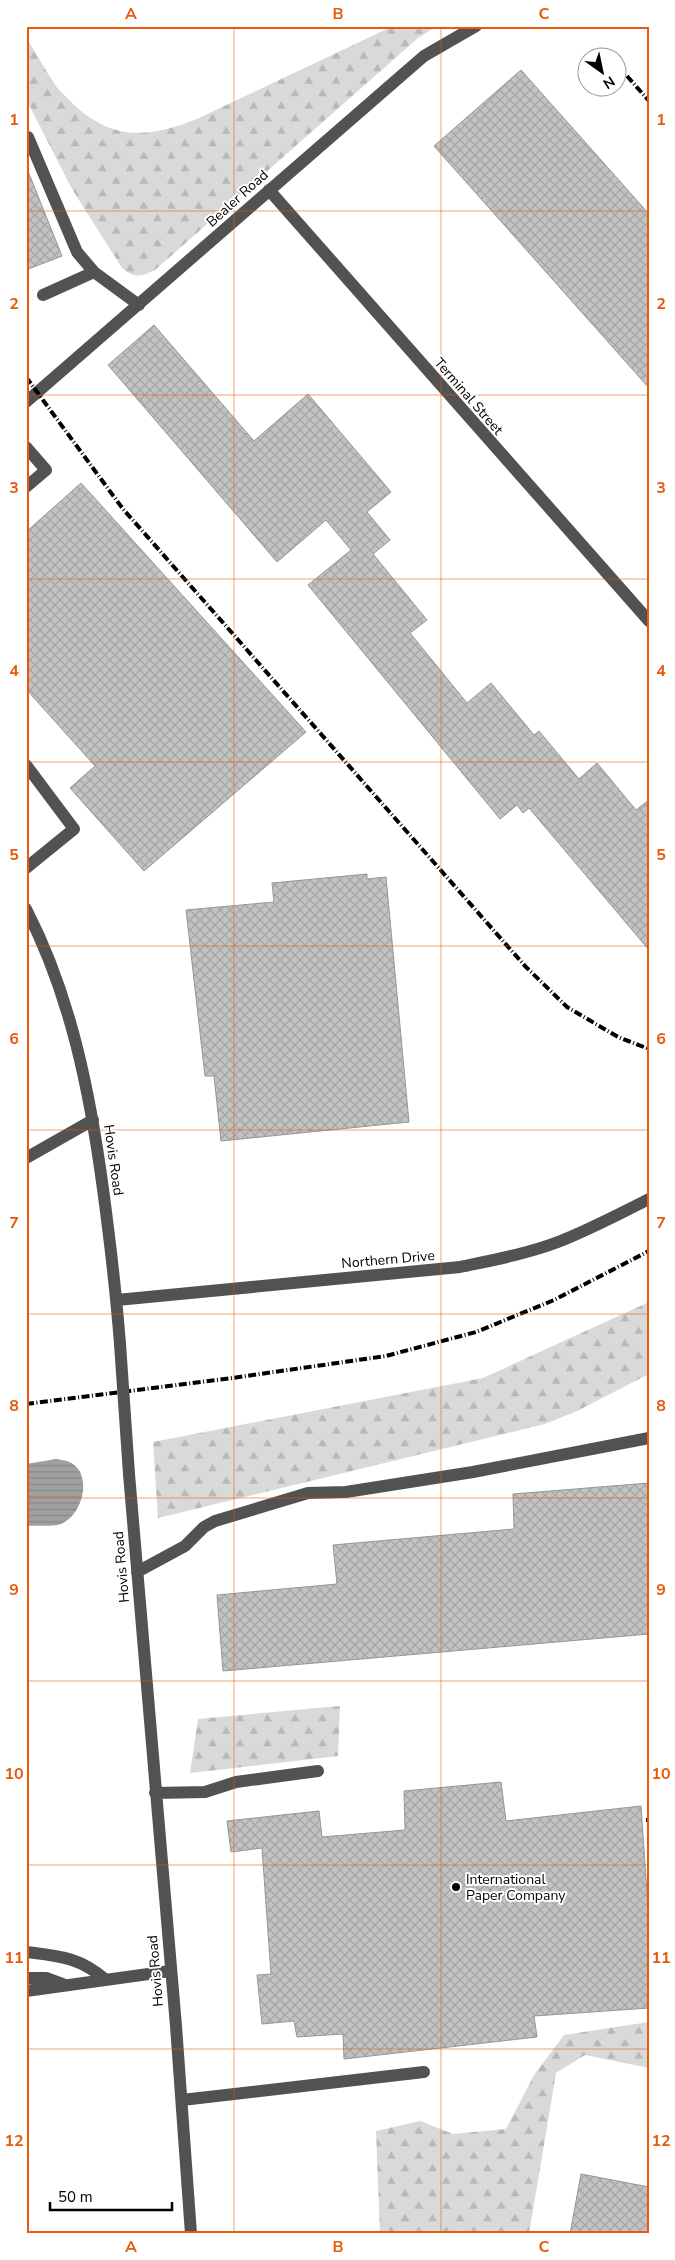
<svg xmlns="http://www.w3.org/2000/svg" width="675" height="2260" viewBox="0 0 675 2260" font-family="'Nunito Sans',sans-serif">
	<defs>
		<pattern id="forest-firs" width="22" height="20" patternUnits="userSpaceOnUse" patternTransform="scale(1.25)"><rect width="22" height="20" fill="#d9d9d9"/><path d="M5 1l3.5 6h-7zM16 11l3.5 6h-7z" fill="#b8b8b8"/></pattern>
		<pattern id="water-rules" width="6" height="5" patternUnits="userSpaceOnUse" patternTransform="scale(1.25)"><rect width="6" height="5" fill="#a0a0a0"/><path d="M0 2.5h6" fill="none" stroke="#888"/></pattern>
		<pattern id="building-cross-hatch" width="8" height="8" patternUnits="userSpaceOnUse" patternTransform="scale(1.25)"><rect width="8" height="8" fill="#c2c2c2"/><path d="M0 0l8 8M0 8l8-8" fill="none" stroke="#a5a5a5"/></pattern>
	</defs>
	<rect width="100%" height="100%" fill="#fff"/>
	<path fill="url(#forest-firs)" d="M393 26H437L418 38 155 270C141 277 134 278 122 268L72 189 26 99V37C36 53 45 70 56 86 60 92 67 97 72 103 113 142 150 138 199 118Z
		M649 1302V1374L577 1411 545 1424 158 1518 153 1442 483 1378Z
		M340 1706 338 1756 190 1773 198 1719Z
		M649 2022V2068L585 2055 556 2073 529 2234H380L376 2131 420 2121 453 2134 506 2129 534 2075 564 2035Z"/>
	<path fill="url(#water-rules)" d="M56 1459C59 1460 64 1460 67 1461 94 1470 84 1515 61 1524 52 1527 36 1525 26 1526V1464Z"/>
	<path fill="url(#building-cross-hatch)" stroke="#969696" d="M521 70 649 214V388L434 146Z
		M26 166 62 256 26 270Z
		M154 325 254 441 308 394 391 492 367 512 390 540 373 554 427 620 410 633 467 703 491 683 534 735 539 731 579 779 597 763 636 810 649 800V950L529 808 523 813 517 805 500 819 308 585 351 550 326 520 277 562 108 365Z
		M81 483 306 732 144 871 70 788 95 766 26 689V532Z
		M367 874V879L386 877 409 1122 221 1141 214 1076H205L186 910 274 902 272 883Z
		M649 1483V1634L223 1671 217 1595 337 1584 333 1545 514 1529 513 1494Z
		M501 1782 506 1821 641 1806 649 1922V2008L534 2016 537 2037 344 2059 343 2034 297 2037 294 2021 262 2024 257 1975 271 1974 262 1848 231 1852 227 1821 319 1811 322 1837 405 1830 404 1791Z
		M581 2174 649 2187V2234H570Z"/>
	<g fill="none" stroke-linecap="round" stroke-linejoin="round">
		<path stroke="#525252" stroke-width="12" d="M28 137 77 252 94 272
			M269 190 649 621
			M43 295 94 272 139 305
			M26 402 424 56 476 26
			M26 447 46 470 26 487
			M26 765 74 829 26 868
			M26 909C71 996 90 1093 103 1189 110 1241 116 1292 120 1344
			M26 1158 93 1120
			M117 1300 460 1267C493 1260 526 1254 558 1242 589 1230 619 1214 649 1199
			M129 1474 176 2026 191 2234
			M137 1572 185 1546 204 1527 215 1521 308 1493 346 1492 473 1472 649 1438
			M155 1793 205 1792 236 1782 318 1771
			M26 1952C59 1956 80 1957 106 1980
			M26 1978H46L65 1985
			M26 1991 170 1971
			M182 2100 424 2072"/>
		<path stroke="#000" stroke-width="4" stroke-dasharray="8 2.5 1 2.5" stroke-linecap="butt" d="M627 76 649 101
			M26 377 123 509 525 966 567 1007 618 1037 649 1049
			M26 1404 232 1378 386 1356 476 1332 554 1300 649 1251
			M646 1820H649"/>
		<path stroke="#525252" stroke-width="12" d="M120 1344 129 1474"/>
	</g>
	<path fill="none" stroke="#e8590c" stroke-width="1" stroke-opacity="0.55" d="M234 26V2234M441 26V2234M26 211H649M26 395H649M26 579H649M26 762H649M26 946H649M26 1130H649M26 1314H649M26 1498H649M26 1681H649M26 1865H649M26 2049H649"/>
	<circle fill="#000" stroke="#fff" stroke-width="2" cx="456" cy="1887" r="5"/>
	<g text-anchor="middle" stroke-width="4" stroke-linejoin="round" paint-order="stroke">
		<g font-size="14" fill="#000" stroke="#fff">
			<text transform="translate(237 198) rotate(-42)" y="5">Bealer Road</text>
			<text transform="translate(469 396) rotate(49)" y="5">Terminal Street</text>
			<text transform="translate(114 1160) rotate(82)" y="5">Hovis Road</text>
			<text transform="translate(388 1259) rotate(-5)" y="5">Northern Drive</text>
			<text transform="translate(121 1567) rotate(-95)" y="5">Hovis Road</text>
			<text transform="translate(155 1971) rotate(-95)" y="5">Hovis Road</text>
		</g>
		<g font-size="14" fill="#000" stroke="#fff" text-anchor="start">
			<text x="466" y="1884">International<tspan x="466" dy="16">Paper Company</tspan></text>
		</g>
	</g>
	<rect width="675" height="2260" fill="none" stroke="#ffffff" stroke-width="55"/>
	<g transform="translate(602 72) rotate(147)"><circle r="24" fill="#ffffff" stroke="#999999"/>
	<path d="M0-4L9 19L0 12L-9 19Z" fill="#000000"/>
	<text y="-8" font-size="14" font-weight="bold" text-anchor="middle" fill="#000000">N</text>
	</g>
	<path d="M50 2202v8h122v-8" fill="none" stroke="#000000" stroke-width="2.5"/>
	<text x="58" y="2202" font-size="15" fill="#000000" stroke="#ffffff" stroke-width="4" paint-order="stroke">50 m</text>
	<rect x="28" y="28" width="620" height="2204" fill="none" stroke="#e8590c" stroke-width="2"/>
	<g font-size="16" text-anchor="middle" font-weight="bold" fill="#e8590c">
		<text x="131" y="19">A</text>
		<text x="338" y="19">B</text>
		<text x="544" y="19">C</text>
		<text x="14" y="125">1</text>
		<text x="661" y="125">1</text>
		<text x="14" y="309">2</text>
		<text x="661" y="309">2</text>
		<text x="14" y="493">3</text>
		<text x="661" y="493">3</text>
		<text x="14" y="676">4</text>
		<text x="661" y="676">4</text>
		<text x="14" y="860">5</text>
		<text x="661" y="860">5</text>
		<text x="14" y="1044">6</text>
		<text x="661" y="1044">6</text>
		<text x="14" y="1228">7</text>
		<text x="661" y="1228">7</text>
		<text x="14" y="1411">8</text>
		<text x="661" y="1411">8</text>
		<text x="14" y="1595">9</text>
		<text x="661" y="1595">9</text>
		<text x="14" y="1779">10</text>
		<text x="661" y="1779">10</text>
		<text x="14" y="1963">11</text>
		<text x="661" y="1963">11</text>
		<text x="14" y="2146">12</text>
		<text x="661" y="2146">12</text>
		<text x="131" y="2252">A</text>
		<text x="338" y="2252">B</text>
		<text x="544" y="2252">C</text>
	</g>
</svg>
